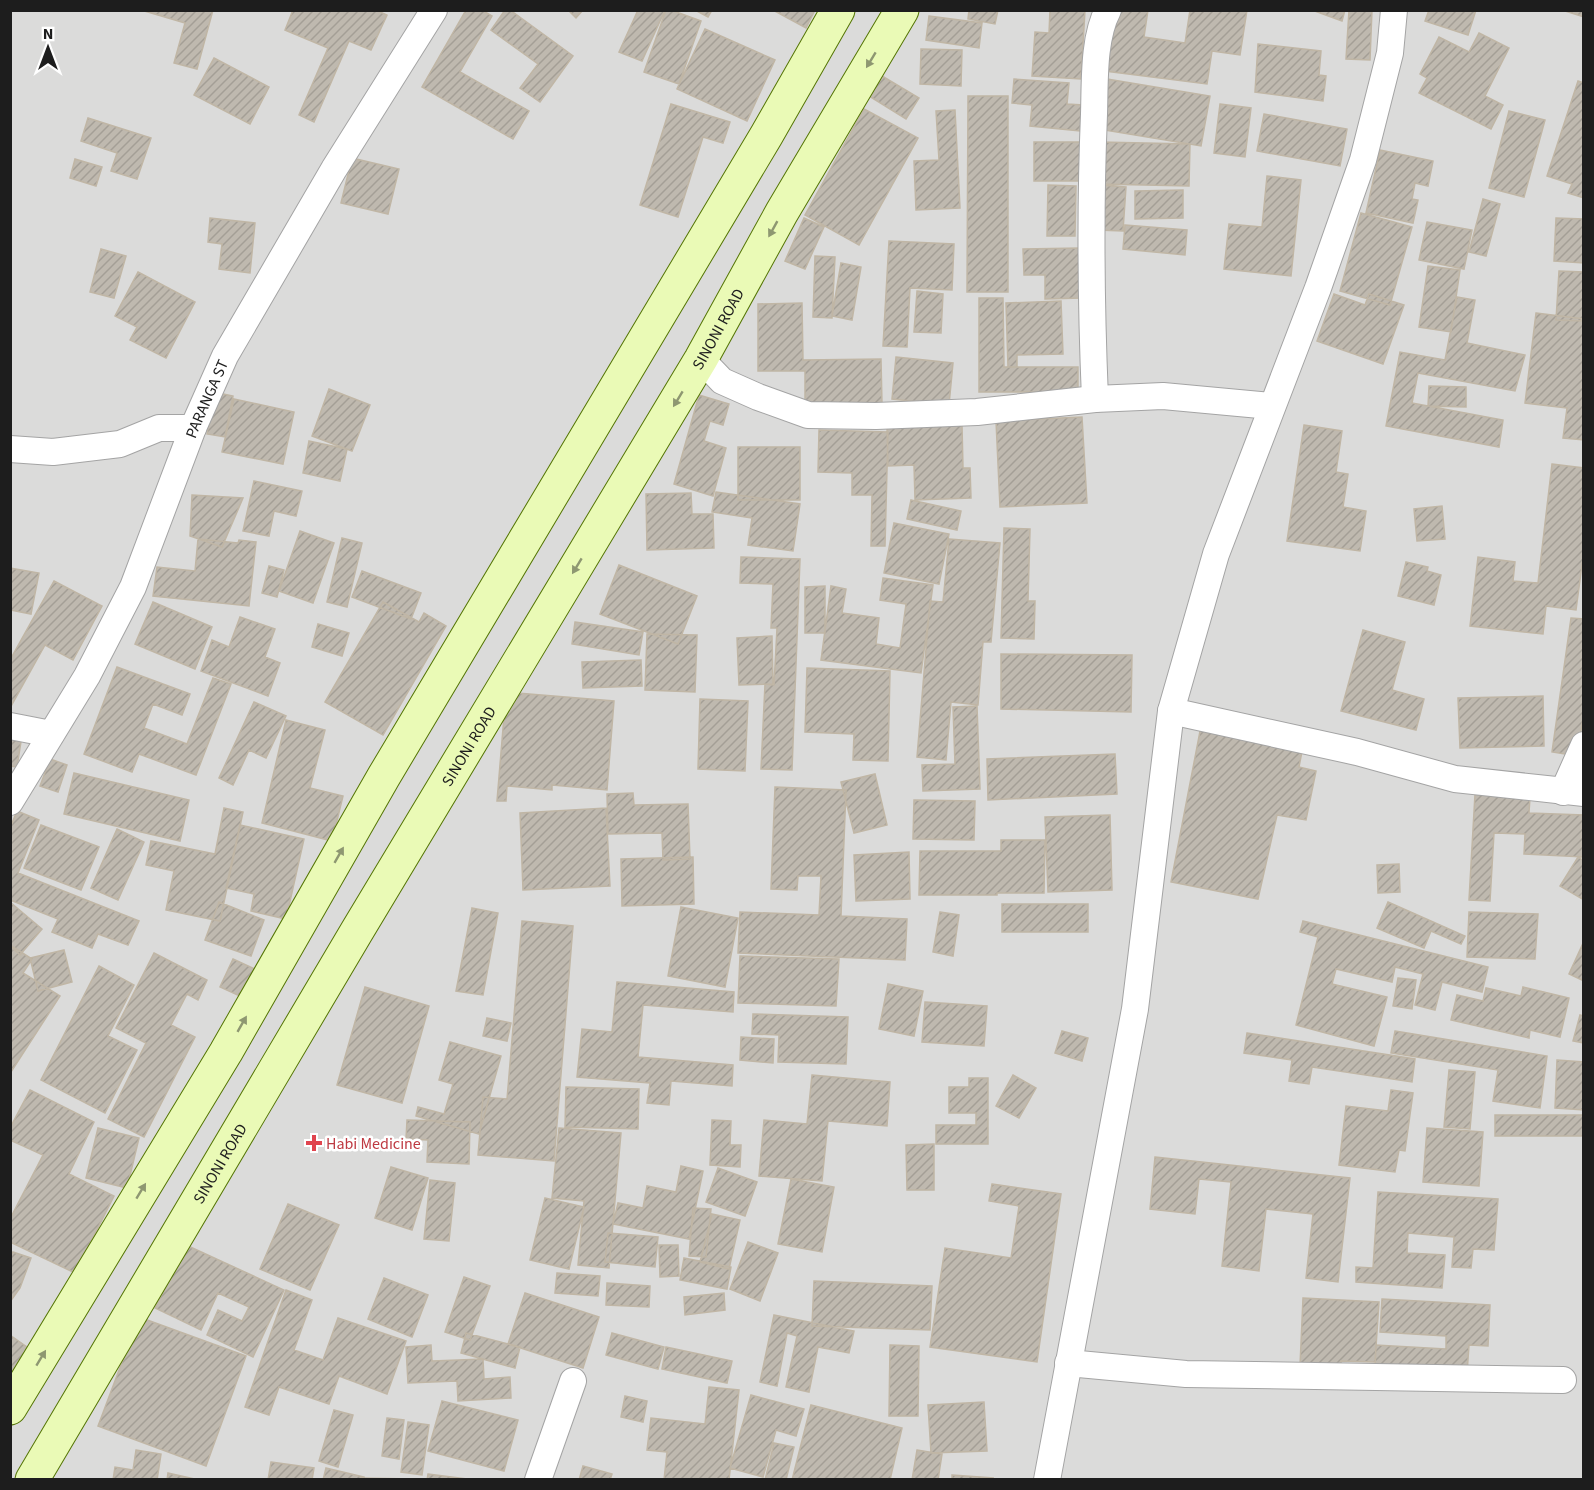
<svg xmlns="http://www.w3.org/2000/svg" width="1594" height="1490" viewBox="0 0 1594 1490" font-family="'Source Sans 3',sans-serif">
	<defs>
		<pattern id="building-hatch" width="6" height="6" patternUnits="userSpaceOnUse" patternTransform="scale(1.5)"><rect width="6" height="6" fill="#bfb9af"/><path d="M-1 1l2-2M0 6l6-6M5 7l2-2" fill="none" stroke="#a49f96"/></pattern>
	</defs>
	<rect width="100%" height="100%" fill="#efede3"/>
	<path fill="#dbdbda" d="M11 11H1583V1479H11Z"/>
	<path fill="url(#building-hatch)" stroke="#c0b6a5" stroke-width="1.5" d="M141 10H213L197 69 174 63 185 23Z
		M293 10H376L387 15 371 50 349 41 314 122 299 115 328 48 285 30Z
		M466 10H482L492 16 460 72 529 111 513 139 422 87Z
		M505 10H510L573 56 540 102 520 88 538 64 491 30Z
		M568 10H583L576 18Z
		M638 10H665L642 61 619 52Z
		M666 10H671L701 21 679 84 644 72Z
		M695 10H712L708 17Z
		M773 10H815L806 28Z
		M969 10H998L995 24 968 19Z
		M1050 10H1085L1081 79 1032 76 1035 32 1049 33Z
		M1114 10H1148L1144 37 1185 43 1190 10H1247L1240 55 1212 51 1207 84 1105 71Z
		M1312 10H1345L1342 21Z
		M1349 10H1372L1370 60 1346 59Z
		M1429 10H1476L1468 35 1425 21Z
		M1562 10H1584V17Z
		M929 16 982 23 979 48 926 40Z
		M705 29 775 60 747 121 677 89Z
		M1479 33 1509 48 1485 96 1503 105 1491 129 1419 93 1427 78 1420 74 1439 37 1469 52Z
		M1258 44 1321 51 1319 75 1326 76 1323 101 1255 92Z
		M921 49 962 50 961 86 920 84Z
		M214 58 269 87 250 124 194 95Z
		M882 76 919 98 906 119 869 96Z
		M1101 78 1210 96 1201 146 1092 128Z
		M1014 79 1069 83 1067 104 1083 105 1080 131 1030 126 1032 105 1012 103Z
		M1578 81 1584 83V198L1568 193 1572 184 1547 176Z
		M968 96H1008V292H967Z
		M671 104 730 122 723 143 703 137 678 217 640 205Z
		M1220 104 1251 108 1245 157 1214 153Z
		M864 109 918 138 859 245 805 215Z
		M955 110 960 208 916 210 914 161 939 160 936 111Z
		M1509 111 1545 120 1524 197 1489 188Z
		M1264 114 1347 129 1340 166 1257 151Z
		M88 118 151 138 137 179 111 171 117 153 81 141Z
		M1034 142H1084V181H1034Z
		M1100 142 1190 144 1189 186 1099 184Z
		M1380 150 1433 161 1428 186 1415 183 1412 199 1418 200 1413 223 1366 213Z
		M352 158 399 169 388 214 341 203Z
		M75 159 102 167 96 186 70 178Z
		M1267 176 1301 180 1291 276 1224 269 1229 224 1262 227Z
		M1048 185 1076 186 1075 236H1047Z
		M1100 185 1126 187 1123 231 1097 230Z
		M1183 190V218L1135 219V191Z
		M1483 199 1500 204 1486 256 1469 252Z
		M1361 213 1412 227 1390 305 1340 291Z
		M210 218 255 223 250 273 219 269 222 244 208 242Z
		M804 218 824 227 805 269 785 261Z
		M1556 218 1584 219V263L1554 261Z
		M1427 222 1472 230 1464 269 1419 260Z
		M1125 225 1187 230 1185 255 1123 249Z
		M889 241 954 244 952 290 910 288 907 347 883 346Z
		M1080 248 1082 298 1045 299V275H1024L1023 249Z
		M101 249 126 256 114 298 90 292Z
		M815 256 835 257 832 318 813 317Z
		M841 263 861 267 852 320 832 316Z
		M1428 266 1460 270 1451 332 1419 327Z
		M1559 271 1584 272V321L1556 320Z
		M138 272 195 302 166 358 130 340 137 327 115 316Z
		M917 291 943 294 941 333 914 332Z
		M1334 294 1365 305 1369 294 1404 305 1383 364 1317 341Z
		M1457 297 1475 300 1467 343 1525 355 1515 391 1418 373 1412 403 1503 420 1499 447 1386 426 1400 352 1445 360Z
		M979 298H1003L1004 367H1078V392H979Z
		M1061 301 1063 354 1017 355V367H1008L1006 303Z
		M802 303 803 360 881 359 882 404 805 405V371H758V304Z
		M1536 313 1584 319V440L1563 438 1567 408 1525 403Z
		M896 357 953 363 949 405 892 399Z
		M1429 386 1466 387V407L1428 406Z
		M329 389 370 405 352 451 312 436Z
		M214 392 233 396 225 437 207 434Z
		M699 395 729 404 723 425 710 421 704 441 726 448 713 496 674 484Z
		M234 399 294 412 283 464 222 452Z
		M1082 417 1087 503 1000 507 996 421Z
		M962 425 963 468H970L971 498 915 500 914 465 888 466 887 427Z
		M1304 425 1342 431 1336 472 1348 474 1343 507 1366 511 1360 551 1287 541Z
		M819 430 888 432 885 546H871L872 495H852V473L818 472Z
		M309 441 347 449 340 481 303 473Z
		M738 447H800V500H738Z
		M1552 464 1584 468V550L1576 610 1546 606 1543 634 1470 626 1478 557 1515 562 1513 581 1538 583Z
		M254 481 302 491 296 516 274 511 269 536 243 531Z
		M716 492 800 504 793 551 748 545 752 518 712 512Z
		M691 493 692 514H713L714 548 647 550 646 494Z
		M192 495 243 498 222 547 190 536Z
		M911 500 961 511 957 530 907 519Z
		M1442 506 1445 539 1417 541 1414 509Z
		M894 523 949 534 939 584 884 573Z
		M1004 528 1030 529 1028 601H1035L1034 639 1001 638Z
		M300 531 334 543 313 603 279 591Z
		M342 538 362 543 347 607 327 602Z
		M198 539 238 543 239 540 256 542 249 606 153 596 157 567 195 571Z
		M949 539 1000 543 991 642H983L978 705 951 702 946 760 917 757 930 601 943 602Z
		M741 557 800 559 792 770 761 769 765 684 774 685 777 628H771L773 584 740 583Z
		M1406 562 1428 567 1427 571 1441 575 1434 605 1398 596Z
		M619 565 697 596 678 644 600 614Z
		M269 566 284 570 277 597 262 593Z
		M10 568 39 573 31 614 10 610Z
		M362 571 421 593 411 619 352 597Z
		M883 578 933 585 921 673 821 660 831 586 846 589 842 613 879 618 876 644 900 648 906 604 880 600Z
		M54 581 102 606 73 660 45 645 10 708V660Z
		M825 586V633H805V587Z
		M153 602 212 627 195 669 135 644Z
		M383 602 419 622 424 613 446 626 383 735 325 702Z
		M240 617 275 629 265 657 280 663 268 696 201 671 212 640 229 647Z
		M1571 618 1584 619V712L1577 756 1552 752Z
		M575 622 643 632 639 655 572 644Z
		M318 624 349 633 342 656 312 647Z
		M1363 630 1405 642 1392 690 1424 699 1416 730 1341 711Z
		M647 634 697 635 695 692 645 690Z
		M772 636 773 684 739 685 737 638Z
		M1001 654 1132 655 1131 712 1001 709Z
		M641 660 642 686 583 688 582 662Z
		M117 667 190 694 182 715 153 704 144 728 187 744 213 678 231 684 196 775 139 754 132 772 84 754Z
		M807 668 890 671 888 761 853 760 854 734 805 732Z
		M506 692 614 701 607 790 552 785V790L507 786 506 801H497Z
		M1543 696 1544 746 1460 748 1458 698Z
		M700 699 748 701 745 771 698 769Z
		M254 702 286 716 266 758 249 750 233 785 219 778Z
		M977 706 980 789 923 791 922 765 955 764 953 707Z
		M286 720 325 730 310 788 343 796 332 841 262 823Z
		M1202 721 1304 741 1299 767 1316 771 1306 820 1277 815 1258 899 1171 882Z
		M10 727 23 729 17 767 10 766Z
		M1115 754 1117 794 988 800 987 759Z
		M50 759 67 765 58 792 40 786Z
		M74 773 189 800 180 841 64 814Z
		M875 774 887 825 854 833 841 782Z
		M775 787 846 790 841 916 907 919 905 960 738 953 740 912 819 915 821 876H798L797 890 771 889Z
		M633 793 634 805 688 804 690 859 663 860 662 833 608 834 607 794Z
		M1475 794 1530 797 1529 813 1584 815V857L1524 854 1525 834 1494 833 1490 901 1469 900Z
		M914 800 975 801 974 840 913 839Z
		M224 808 243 812 220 921 166 910 174 871 146 865 151 841 215 854Z
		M606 808 610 886 523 890 520 813Z
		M17 811 39 820 18 873 139 921 128 945 98 934 92 948 52 932 58 919 10 900V828Z
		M1110 815 1112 890 1048 892 1045 817Z
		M41 825 99 847 81 890 24 868Z
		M240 825 304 839 286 919 251 911 254 894 226 888Z
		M117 829 144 842 118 900 91 888Z
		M1001 840H1045L1044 893H997V895H919L920 851H1001Z
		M909 852 910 899 856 901 854 855Z
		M693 857 694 904 622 906 621 859Z
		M1578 857 1584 861V900L1560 886Z
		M1399 864 1400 892 1378 893 1377 865Z
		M10 902 42 929 20 955 10 946Z
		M219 902 264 920 251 956 205 940Z
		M1388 902 1465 936 1461 944 1431 931 1424 948 1377 928Z
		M1002 904H1088V932H1002Z
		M681 907 738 918 725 987 668 976Z
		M472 908 498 913 483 995 456 991Z
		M940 912 959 915 953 956 933 952Z
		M1469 912 1538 914 1535 959 1467 957Z
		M522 921 573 926 554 1161 478 1155 483 1097 507 1099Z
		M1303 921 1488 967 1482 992 1442 982 1435 1010 1415 1005 1423 974 1395 967 1392 982 1336 969 1332 984 1387 997 1374 1046 1296 1025 1318 937 1300 932Z
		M1584 941V981L1569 974Z
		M10 945 32 959 23 973 60 996 11 1072Z
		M64 950 72 982 38 991 30 958Z
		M154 953 207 980 198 1000 187 994 171 1025 195 1037 144 1137 108 1119 146 1043 116 1028Z
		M740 956 839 959 836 1006 738 1003Z
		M233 959 255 969 242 997 220 987Z
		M99 966 134 985 108 1036 137 1050 105 1113 41 1080Z
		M1398 978 1416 980 1412 1009 1393 1006Z
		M617 982 734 992 733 1012 643 1005 638 1057 733 1065 732 1086 671 1081 669 1105 647 1103 650 1083 577 1077 582 1029 612 1032Z
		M888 984 923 991 914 1036 879 1029Z
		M365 987 429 1006 402 1103 337 1085Z
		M1523 987 1569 998 1560 1037 1530 1030 1529 1038 1451 1020 1457 995 1483 1001 1486 988 1521 996Z
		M925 1002 987 1006 984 1046 922 1042Z
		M753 1014 848 1017 846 1064 778 1062 779 1035 752 1034Z
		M1580 1015 1584 1016V1043L1573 1041Z
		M487 1018 511 1023 507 1041 483 1036Z
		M1062 1031 1088 1038 1082 1061 1055 1053Z
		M1395 1031 1547 1056 1540 1108 1493 1101 1498 1070 1391 1053Z
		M1247 1033 1415 1059 1412 1082 1312 1067 1309 1084 1289 1081 1292 1060 1244 1053Z
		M741 1037 774 1039 773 1063 740 1060Z
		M450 1042 501 1056 479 1134 416 1116 418 1107 444 1114 453 1084 439 1080Z
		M1557 1060 1584 1062V1110L1555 1108Z
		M1449 1070 1475 1072 1470 1129 1444 1127Z
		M812 1075 890 1082 887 1126 828 1121 822 1181 759 1176 764 1120 807 1124Z
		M1013 1075 1036 1088 1019 1118 996 1106Z
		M969 1078H988V1144H936V1125H976V1113H949V1087H969Z
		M566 1087 639 1089 638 1129 565 1127Z
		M30 1090 94 1122 69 1174 114 1196 75 1273 10 1242V1219L43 1155 10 1140V1128Z
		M1391 1090 1413 1093 1405 1151 1399 1150 1395 1172 1339 1165 1346 1106 1388 1111Z
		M1495 1115H1584V1136H1495Z
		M407 1120 470 1122 469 1164 427 1162 428 1140 406 1139Z
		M712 1120 731 1121 730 1145H741L740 1167 710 1165Z
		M98 1128 139 1138 127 1188 86 1178Z
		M559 1128 621 1133 609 1268 578 1265 584 1201 552 1198Z
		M1427 1128 1483 1132 1479 1186 1423 1182Z
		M934 1144V1190H907L906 1145Z
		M1155 1157 1350 1178 1338 1282 1306 1278 1313 1214 1266 1209 1259 1271 1222 1266 1231 1182 1199 1179 1195 1214 1150 1209Z
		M681 1166 703 1171 689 1239 613 1224 618 1203 643 1208 647 1186 676 1192Z
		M391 1167 428 1178 412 1230 375 1218Z
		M718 1168 757 1182 745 1216 706 1202Z
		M791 1179 834 1187 822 1252 778 1244Z
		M430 1180 455 1183 449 1241 424 1239Z
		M992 1184 1061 1194 1037 1362 930 1347 945 1248 1011 1258 1019 1206 989 1201Z
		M1378 1192 1498 1199 1494 1250 1473 1249 1471 1268 1452 1267 1454 1237 1408 1233 1407 1253 1445 1255 1442 1288 1356 1282V1267L1373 1268Z
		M545 1198 584 1207 569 1269 530 1260Z
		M288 1204 339 1225 310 1290 260 1269Z
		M693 1208 711 1209 706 1257 689 1256Z
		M712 1214 740 1220 729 1269 700 1262Z
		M608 1233 658 1237 655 1267 605 1262Z
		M748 1242 778 1253 760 1301 730 1289Z
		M186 1245 284 1290 253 1357 207 1335 218 1310 242 1321 249 1307 218 1293 201 1330 155 1308Z
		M659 1245H678L679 1276 660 1277Z
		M13 1252 31 1258 20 1288 10 1302V1256Z
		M684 1258 731 1267 727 1289 680 1280Z
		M557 1273 600 1276 598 1296 555 1293Z
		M464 1277 490 1286 470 1340 445 1332Z
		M384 1278 428 1295 412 1337 368 1319Z
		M814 1281 932 1286 930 1330 812 1326Z
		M607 1283 650 1286 649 1307 606 1305Z
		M286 1290 312 1300 294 1350 323 1360 338 1318 406 1341 387 1394 339 1376 329 1404 279 1387 269 1415 245 1407Z
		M525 1293 599 1317 583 1368 508 1344Z
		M724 1293 725 1310 685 1315 684 1297Z
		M1303 1298 1379 1302 1375 1362 1341 1361V1368L1300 1366Z
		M1382 1299 1490 1305 1488 1346 1469 1345 1467 1374 1375 1369 1376 1345 1446 1349V1336L1380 1332Z
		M774 1315 854 1331 849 1353 818 1347 809 1392 786 1387 797 1336 787 1333 777 1386 760 1382Z
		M139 1317 246 1356 206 1466 98 1426Z
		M466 1333 520 1347 515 1368 461 1353Z
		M612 1333 664 1347 658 1369 606 1355Z
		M10 1335 27 1347 24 1357 10 1377Z
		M431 1345 432 1361 483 1359 484 1379 510 1377 511 1398 458 1401 457 1381 408 1383 406 1347Z
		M890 1345 919 1346 918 1416H889Z
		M666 1347 732 1361 727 1383 662 1369Z
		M709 1387 739 1390 729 1480H664L667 1452 647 1450 651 1418 705 1424Z
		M751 1395 804 1409 796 1436 776 1430 763 1477 730 1468Z
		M625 1396 647 1401 643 1422 621 1417Z
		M442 1401 518 1420 504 1471 428 1451Z
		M984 1402 987 1451 931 1453 928 1405Z
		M811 1405 902 1428 890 1480H792Z
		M334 1410 353 1415 338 1467 319 1461Z
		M387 1418 404 1420 399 1459 382 1456Z
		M408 1422 429 1425 422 1475 401 1472Z
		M774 1443 794 1447 786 1480H765Z
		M136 1450 161 1454 157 1480H113L115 1467 133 1470Z
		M917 1450 942 1454 938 1480H912Z
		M271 1462 314 1468 312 1480H268Z
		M583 1466 612 1474 610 1480H579Z
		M326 1468 364 1477 363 1480H323Z
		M168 1473 199 1480H167Z
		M428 1474 475 1480H427Z
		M952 1475 993 1478 992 1480H952Z
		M361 1478 414 1479V1480H361Z"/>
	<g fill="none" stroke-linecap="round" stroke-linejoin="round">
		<defs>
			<g id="street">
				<path d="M701 359 722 381 758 397 808 415 876 416 977 412 1095 399 1163 396 1271 406"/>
				<path d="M1095 399C1091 304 1090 210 1094 114 1095 83 1093 38 1108 10"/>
				<path d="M10 449 53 452 120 444 159 428H193"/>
				<path d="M1171 711 1357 752 1455 779 1584 793"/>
				<path d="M10 726 51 734"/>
				<path d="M1563 792 1584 745"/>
				<path id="s1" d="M10 802 87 676 133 587 193 428 225 356 334 169 434 10"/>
				<path d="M1068 1363 1186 1374 1563 1380"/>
				<path d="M538 1480 573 1381"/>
				<path d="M1047 1480 1135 1009 1171 711 1216 554 1318 288 1363 160 1390 53 1394 10"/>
			</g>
			<g id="secondary">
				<path d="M10 1408 226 1052 384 776 766 136 838 10"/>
				<path id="s2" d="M32 1480 357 931 701 359 782 212 902 10"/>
			</g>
		</defs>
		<use href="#street" stroke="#a4a4a4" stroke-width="28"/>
		<use href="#secondary" stroke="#547504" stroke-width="35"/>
		<use href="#street" stroke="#fff" stroke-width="26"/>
		<use href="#secondary" stroke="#eafab6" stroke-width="33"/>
	</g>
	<defs><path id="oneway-solid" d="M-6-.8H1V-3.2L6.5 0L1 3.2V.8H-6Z" transform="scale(1.5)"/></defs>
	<g fill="#8e9771">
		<use href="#oneway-solid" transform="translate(871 60) rotate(121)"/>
		<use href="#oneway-solid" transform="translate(773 229) rotate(119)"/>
		<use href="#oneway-solid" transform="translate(678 399) rotate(121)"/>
		<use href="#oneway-solid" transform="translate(577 566) rotate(121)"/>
		<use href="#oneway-solid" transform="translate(339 855) rotate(-60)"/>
		<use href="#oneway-solid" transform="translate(242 1024) rotate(-60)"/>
		<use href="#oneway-solid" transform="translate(141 1191) rotate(-59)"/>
		<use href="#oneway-solid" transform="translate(41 1358) rotate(-59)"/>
	</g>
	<path fill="#e0444e" stroke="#fff" stroke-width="2" d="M311 1134h6v6h6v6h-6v6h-6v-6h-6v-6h6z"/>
	<g text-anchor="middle" stroke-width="5" stroke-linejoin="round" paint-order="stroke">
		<g font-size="16" fill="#1d1d1d" stroke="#fff">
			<text dy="6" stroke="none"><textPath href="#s2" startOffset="1340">SINONI ROAD</textPath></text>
			<text dy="6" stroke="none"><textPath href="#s1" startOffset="450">PARANGA ST</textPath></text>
			<text dy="6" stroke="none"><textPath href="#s2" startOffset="854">SINONI ROAD</textPath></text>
			<text dy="6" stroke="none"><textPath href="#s2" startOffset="368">SINONI ROAD</textPath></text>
		</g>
		<g font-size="16" fill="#be3a42" stroke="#fff" text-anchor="start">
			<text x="326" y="1149">Habi Medicine</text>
		</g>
	</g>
	<rect width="1594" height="1490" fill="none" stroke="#1d1d1d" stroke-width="24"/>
	<g transform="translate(48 48)" stroke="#ffffff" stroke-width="4.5" paint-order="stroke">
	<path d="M0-4.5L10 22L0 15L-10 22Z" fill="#1d1d1d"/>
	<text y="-9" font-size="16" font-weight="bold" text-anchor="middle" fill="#1d1d1d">N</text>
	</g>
</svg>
